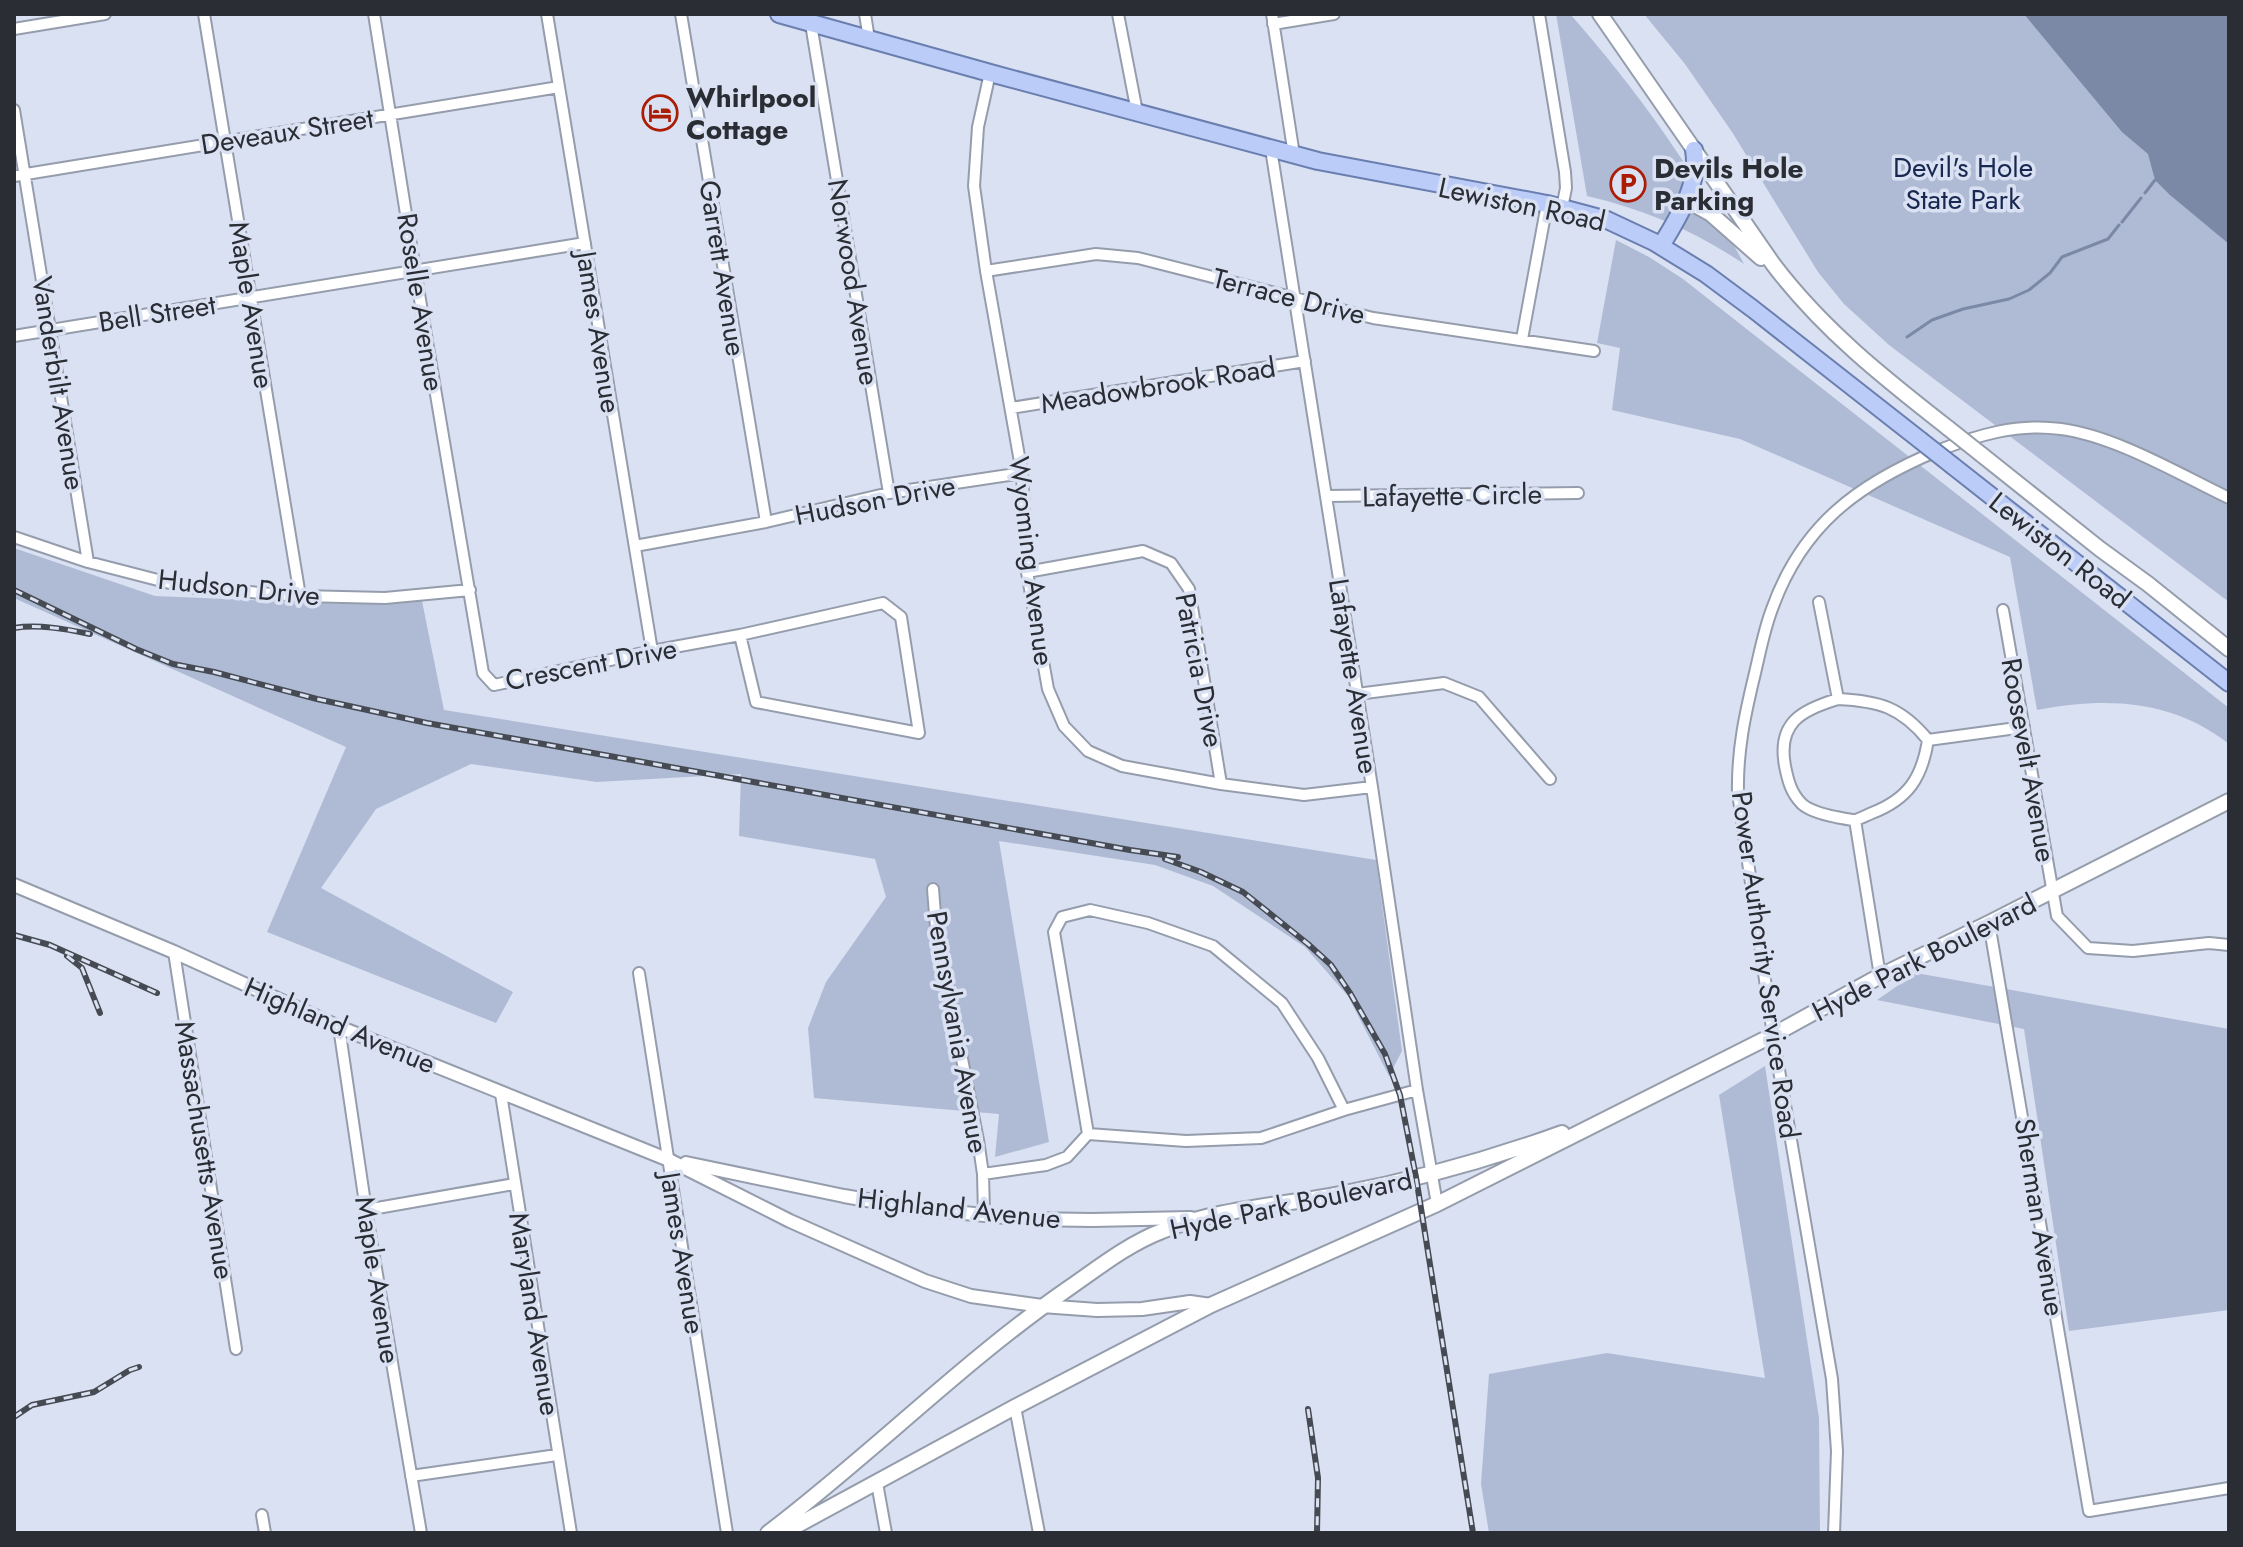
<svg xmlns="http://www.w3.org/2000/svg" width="2243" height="1547" viewBox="0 0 2243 1547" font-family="Jost,sans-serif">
	<rect width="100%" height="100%" fill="#d9e1f2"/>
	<path fill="#afbbd5" d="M1556 14H1570C1638 91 1696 173 1744 264 1695 231 1644 209 1587 196Z
		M1644 14H2042L2229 242V602L1889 345 1844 304 1818 272 1732 132 1685 64Z
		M1616 240 1649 257 1683 279 2229 708V744C2171 699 2107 697 2037 710L2010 557 1740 439 1612 410 1620 348 1597 343Z
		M14 548 155 596 341 604 422 601 444 710 1376 860 1402 1051 1389 1076 1348 996 1305 947 1213 886 1155 865 999 841 1049 1142 995 1157 999 1114 814 1098 808 1028 826 982 886 897 875 859 739 836 741 774 597 782 471 764 376 809 321 888 513 992 496 1023 267 932 346 747 14 598Z
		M1916 973 2229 1029V1310L2069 1331 2024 1029 1877 1000Z
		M1765 1066 1819 1418 1820 1533H1489L1481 1484 1489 1374 1607 1353 1765 1378 1719 1095Z"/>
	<path fill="#7b89a6" d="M2024 14H2229V244L2170 195 2155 180 2148 154 2122 132Z"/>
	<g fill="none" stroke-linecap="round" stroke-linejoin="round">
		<path stroke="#7b89a6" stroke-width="3" d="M2145 193 2155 180
			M2122 222 2141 198
			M1907 337 1932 320 1963 309 2009 299 2029 290 2050 273 2062 257 2108 239 2119 225"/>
		<defs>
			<path id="minor" d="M204 14 300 596
				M374 14 415 270 483 673 494 685 652 651 740 635
				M547 14 652 651
				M681 14 766 522
				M865 14 869 39
				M1118 14 1137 112
				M1272 14 1294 155
				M1539 14 1565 172 1566 188 1562 208
				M811 24 889 493
				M1273 24 1334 14
				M14 29 105 14
				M990 73 978 127 974 186 986 271 1022 473 1027 572 1048 689 1064 726 1088 751 1122 766 1221 784 1304 795 1372 787
				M14 110 88 562
				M1271 149 1372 787 1417 1090 1437 1204
				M14 176 559 87
				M986 271 1096 254 1138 258 1373 318 1594 351
				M14 336 585 243
				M1522 339 1547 204
				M1011 408 1305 361
				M1326 496 1578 493
				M14 537 88 562 185 587 300 596 385 598 470 590
				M635 546 766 522 889 493 1022 473
				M1027 572 1143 551 1171 563 1189 589 1221 784
				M1819 602 1838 699
				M883 603 901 617 919 733 756 702 740 635Z
				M2003 610 2057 916 2088 948 2133 951 2209 943 2229 945
				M1357 694 1444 683 1479 697 1550 779
				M1838 699C1879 701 1901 707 1928 740 1922 778 1908 799 1872 813 1867 815 1860 819 1855 820 1849 820 1842 818 1836 817 1826 815 1810 811 1802 804 1791 793 1788 781 1785 766 1777 723 1801 710 1838 699Z
				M1928 740 2024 727
				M1855 820 1880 976
				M933 889 936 927 978 1140 983 1174
				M1989 923 2089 1511 2229 1488
				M174 952 236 1349
				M639 973 727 1533
				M339 1027 366 1210 421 1533
				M501 1094 571 1533
				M1088 1134 1054 932 1062 917 1090 910 1148 923 1213 946 1282 1003 1318 1058 1344 1110 1417 1090
				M366 1210 514 1184
				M984 1214 983 1174 1046 1165 1067 1157 1088 1134 1186 1141 1261 1138 1344 1110
				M1015 1407 1039 1533
				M411 1476 557 1455
				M877 1483 886 1533
				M262 1515 265 1533
				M1834 1533 1837 1451 1832 1379 1773 1035 1738 793C1737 751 1745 714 1755 673 1760 652 1764 630 1772 609 1802 525 1858 484 1937 451 1978 435 2017 423 2061 429 2115 436 2179 474 2229 498"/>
			<path id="tertiary" d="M14 885 174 952 339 1027 669 1160 790 1221 925 1281 971 1296 1042 1306 1097 1310 1142 1309 1190 1302 1211 1305
				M686 1163 844 1196 913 1208 1025 1219 1092 1220 1191 1218"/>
			<path id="secondary" d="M1600 14 1773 264C1822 329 1884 378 1948 428
				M1686 200 1711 214 1761 258
				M1982 455 2100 549 2148 584 2229 649
				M768 1533C871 1455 962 1362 1069 1288 1098 1268 1128 1244 1162 1231 1215 1209 1283 1205 1340 1194 1415 1180 1490 1159 1562 1133
				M783 1533 1015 1407 1211 1305 1437 1204 1773 1035 1880 976 1989 923 2229 801"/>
			<path id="primary" d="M779 14 990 73 1318 161 1547 204 1607 220 1654 242 1706 274 1753 309 1920 440
				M1661 246C1678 217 1700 185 1694 150
				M1953 466 2229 683"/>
		</defs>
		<use href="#minor" stroke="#959dac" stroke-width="14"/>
		<use href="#tertiary" stroke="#959dac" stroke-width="16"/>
		<use href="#secondary" stroke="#959dac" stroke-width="18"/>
		<use href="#primary" stroke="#6a7eaf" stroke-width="20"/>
		<use href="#minor" stroke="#fff" stroke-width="10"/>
		<use href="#tertiary" stroke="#fff" stroke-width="12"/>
		<use href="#secondary" stroke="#fff" stroke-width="14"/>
		<use href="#primary" stroke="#baccf7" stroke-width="16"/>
		<defs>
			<path id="rail" d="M14 590 136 649 173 664 214 672 317 699 427 723 1130 850 1178 857
				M14 628C38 624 66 629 90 634
				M1165 859 1201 872 1243 892 1308 944 1331 965 1350 993 1385 1054 1400 1095 1416 1177 1473 1533
				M14 935 50 945 157 993
				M67 956 82 968 100 1013
				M1308 1409 1318 1478 1317 1533
				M14 1417 32 1405 94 1392 130 1370 139 1367"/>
		</defs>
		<use href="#rail" stroke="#464a52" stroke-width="6"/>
		<use href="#rail" stroke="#d9e1f2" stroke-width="3" stroke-dasharray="9" stroke-linecap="butt"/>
		<defs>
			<path id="secondary-bridge" d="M1948 428 1982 455"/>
			<path id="primary-bridge" d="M1920 440 1953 466"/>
		</defs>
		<use href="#secondary-bridge" stroke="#959dac" stroke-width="18" stroke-linecap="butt"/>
		<use href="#primary-bridge" stroke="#6a7eaf" stroke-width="20" stroke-linecap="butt"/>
		<use href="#secondary-bridge" stroke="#fff" stroke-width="14"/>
		<use href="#primary-bridge" stroke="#baccf7" stroke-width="16"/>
	</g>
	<defs>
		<symbol id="hotel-ring" viewBox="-11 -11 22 22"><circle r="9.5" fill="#d9e1f2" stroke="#ab1c03" stroke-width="1.5"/><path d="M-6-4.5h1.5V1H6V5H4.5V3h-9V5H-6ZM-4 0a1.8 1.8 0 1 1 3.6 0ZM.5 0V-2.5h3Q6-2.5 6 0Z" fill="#ab1c03"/></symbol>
		<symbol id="parking-ring" viewBox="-11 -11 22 22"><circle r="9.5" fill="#d9e1f2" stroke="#ab1c03" stroke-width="1.5"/><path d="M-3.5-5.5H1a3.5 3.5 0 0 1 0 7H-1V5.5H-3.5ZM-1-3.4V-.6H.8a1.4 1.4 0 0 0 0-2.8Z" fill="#ab1c03"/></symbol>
	</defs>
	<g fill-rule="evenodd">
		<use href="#hotel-ring" x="640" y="93" width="40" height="40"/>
		<use href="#parking-ring" x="1608" y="164" width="40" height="40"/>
	</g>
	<g text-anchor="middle" stroke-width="7" stroke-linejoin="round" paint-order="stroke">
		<g font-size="28" font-weight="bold" fill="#2a2d34" stroke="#d9e1f2" text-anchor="start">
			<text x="686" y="107">Whirlpool<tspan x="686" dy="32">Cottage</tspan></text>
			<text x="1654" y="178">Devils Hole<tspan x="1654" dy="32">Parking</tspan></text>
		</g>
		<g font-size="28" fill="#2a2d34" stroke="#d9e1f2">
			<text transform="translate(287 131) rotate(-9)" y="10">Deveaux Street</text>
			<text transform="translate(1522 204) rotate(12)" y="10">Lewiston Road</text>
			<text transform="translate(723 268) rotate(81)" y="10">Garrett Avenue</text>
			<text transform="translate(854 282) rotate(81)" y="10">Norwood Avenue</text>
			<text transform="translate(1289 296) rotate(14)" y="10">Terrace Drive</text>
			<text transform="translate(421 302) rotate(81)" y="10">Roselle Avenue</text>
			<text transform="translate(252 305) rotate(81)" y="10">Maple Avenue</text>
			<text transform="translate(157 313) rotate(-9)" y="10">Bell Street</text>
			<text transform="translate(599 332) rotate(81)" y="10">James Avenue</text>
			<text transform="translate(59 383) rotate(81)" y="10">Vanderbilt Avenue</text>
			<text transform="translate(1158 385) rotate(-9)" y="10">Meadowbrook Road</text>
			<text transform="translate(1452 495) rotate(-1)" y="10">Lafayette Circle</text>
			<text transform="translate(875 500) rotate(-11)" y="10">Hudson Drive</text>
			<text transform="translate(2060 550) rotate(38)" y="10">Lewiston Road</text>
			<text transform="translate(1032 561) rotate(83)" y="10">Wyoming Avenue</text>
			<text transform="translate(239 587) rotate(6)" y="10">Hudson Drive</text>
			<text transform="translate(591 664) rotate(-11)" y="10">Crescent Drive</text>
			<text transform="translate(1200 670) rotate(79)" y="10">Patricia Drive</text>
			<text transform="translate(1354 676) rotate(81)" y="10">Lafayette Avenue</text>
			<text transform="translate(2029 760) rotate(80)" y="10">Roosevelt Avenue</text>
			<text transform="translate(1924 957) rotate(-27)" y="10">Hyde Park Boulevard</text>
			<text transform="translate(1766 965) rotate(82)" y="10">Power Authority Service Road</text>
			<text transform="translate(340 1025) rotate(23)" y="10">Highland Avenue</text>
			<text transform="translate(958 1032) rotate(80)" y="10">Pennsylvania Avenue</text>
			<text transform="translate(205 1150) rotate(81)" y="10">Massachusetts Avenue</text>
			<text transform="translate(1291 1204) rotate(-12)" y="10">Hyde Park Boulevard</text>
			<text transform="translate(959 1208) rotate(6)" y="10">Highland Avenue</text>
			<text transform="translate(2040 1217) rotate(81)" y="10">Sherman Avenue</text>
			<text transform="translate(683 1253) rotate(81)" y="10">James Avenue</text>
			<text transform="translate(378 1280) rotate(81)" y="10">Maple Avenue</text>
			<text transform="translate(535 1314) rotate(81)" y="10">Maryland Avenue</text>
		</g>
		<g font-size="28" fill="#182851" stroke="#d9e1f2">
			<text x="1963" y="177">Devil's Hole<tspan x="1963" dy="32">State Park</tspan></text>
		</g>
	</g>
	<rect width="2243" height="1547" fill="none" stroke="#2a2d34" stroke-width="32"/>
</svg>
